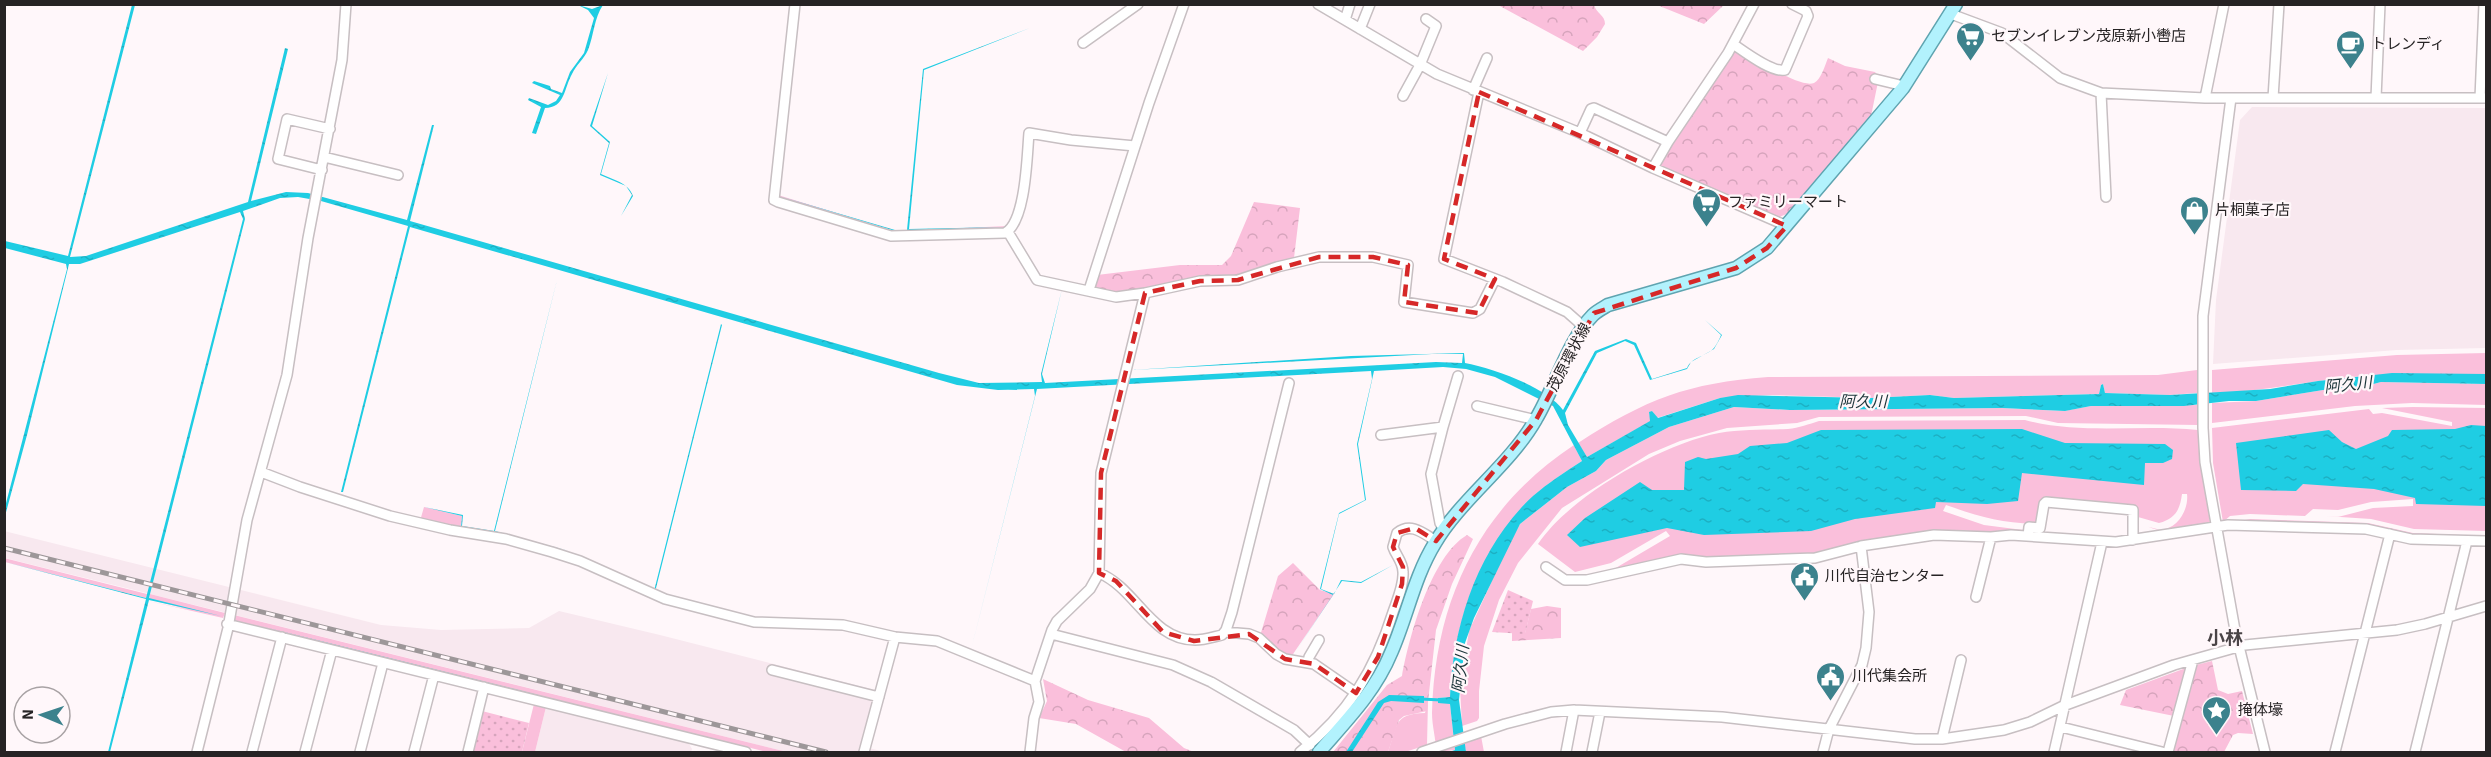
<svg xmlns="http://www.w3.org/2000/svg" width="2491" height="757" viewBox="0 0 2491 757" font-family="'Source Sans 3','Noto Sans JP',sans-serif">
	<defs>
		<pattern id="forest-crowns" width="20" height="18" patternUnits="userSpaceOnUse" patternTransform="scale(1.5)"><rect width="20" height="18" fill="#fabfdb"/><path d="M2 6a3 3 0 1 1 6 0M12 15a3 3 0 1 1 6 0" fill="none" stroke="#d6a4bc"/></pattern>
		<pattern id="park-dots" width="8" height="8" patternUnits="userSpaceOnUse" patternTransform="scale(1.5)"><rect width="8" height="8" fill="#fabfdb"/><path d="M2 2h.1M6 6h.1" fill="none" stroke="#d6a4bc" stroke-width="1.8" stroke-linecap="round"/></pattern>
		<pattern id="water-ripples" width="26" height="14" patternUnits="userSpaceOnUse" patternTransform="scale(1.5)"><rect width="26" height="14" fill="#1fcde3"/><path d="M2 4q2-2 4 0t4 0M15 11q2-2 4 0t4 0" fill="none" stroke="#1cb0c3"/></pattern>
	</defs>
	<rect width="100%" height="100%" fill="#fff7fa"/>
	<path fill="#f8e8ef" d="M2252 107 2486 108V348L2397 350 2213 364 2216 300 2240 120Z
		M4 531 381 625 441 630 529 628 559 611 660 635 875 690 861 746 885 752H787L5 558Z
		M546 707 688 742 692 749 691 752H535Z"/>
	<path fill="#fabfdb" d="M778 195 895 231 1008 226 1006 229 894 234 779 200Z
		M2486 353V374C2445 376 2404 373 2363 376 2312 380 2263 392 2212 393V370L2397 355Z
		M2197 370V393L2170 395 2105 393 2103 384 2101 385 2099 394 1954 398 1930 395 1871 398 1772 395 1720 398 1657 418 1652 411 1649 413 1651 421 1587 457 1578 443C1646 399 1688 383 1768 377L2158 375Z
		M2381 382 2486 384V405L2412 403 2355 406 2212 423V403L2256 401 2323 390 2366 386Z
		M2198 405V425L2058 423 2026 416 1819 417 1797 423 1727 428 1680 441 1649 454 1562 508 1518 563 1499 600 1484 646 1479 691V718L1477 721 1462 726 1460 687 1469 631 1507 548 1520 524 1567 487 1596 471 1606 460 1669 427 1734 407 1790 410 2002 408 2064 411 2091 406Z
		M2413 407 2486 408V531L2414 529 2371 519 2325 516 2338 517 2373 508 2413 506V499L2371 502 2338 510 2313 509 2305 516 2250 514 2230 516 2223 522 2213 463 2212 428 2369 409 2373 414 2382 413 2452 426V422L2382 408Z
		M2025 420C2081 435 2141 424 2198 430L2202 473 2210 522 2161 530 2145 526C2150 527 2156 530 2160 530 2178 529 2189 509 2187 494H2182C2180 510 2175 519 2159 523L2138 517V507L2042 499 2037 524C2002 523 1980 517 1946 505L1943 511 1984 525 2023 530 1988 532 1935 531 1857 542 1815 553 1705 557 1682 554 1597 573 1614 569 1670 536 1666 531 1611 563 1575 572 1538 544C1571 495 1662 444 1719 433 1742 429 1765 430 1788 429 1799 428 1809 424 1819 421Z
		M1574 445 1582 461C1564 473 1546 484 1531 499 1478 551 1453 625 1450 697L1438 698 1450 704 1455 750 1436 752C1436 738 1432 727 1432 713 1435 600 1479 508 1574 445Z
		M424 507 462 516 461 527 476 529 452 528 420 521Z
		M2250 519 2368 523 2413 533 2486 536 2411 535 2367 525 2250 520 2234 522Z
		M4 558 147 594 146 598 5 562Z
		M150 594 225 613 223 618 148 601 190 610 149 599Z
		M234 615 787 752H767L234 621Z
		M1428 701 1427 745 1405 752H1388C1398 725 1393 714 1425 713Z
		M534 704 546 707 535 752H522Z
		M1481 736 1484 752H1466L1464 743Z"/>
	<path fill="url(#forest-crowns)" d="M1498 5H1594C1596 13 1605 15 1605 24L1597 37 1583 51Z
		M1657 5H1724L1704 24Z
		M1733 44C1748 53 1798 89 1814 83 1821 80 1825 65 1828 58L1845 66 1875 72 1879 77 1870 121 1789 213 1777 218 1653 168Z
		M1254 202 1300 208 1294 258 1222 281 1111 293 1094 287 1097 275 1180 265H1222L1231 256Z
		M1467 535 1473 539 1452 584 1436 630 1427 711 1404 716 1399 720 1388 752H1333L1387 685 1402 676C1409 637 1431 556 1467 535Z
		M1293 563 1320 590 1334 594 1291 657 1283 655 1260 636 1278 576Z
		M1547 606 1561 608V638L1512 641V633H1525L1531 609Z
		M2212 661 2218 690 2228 694 2242 691 2253 734 2238 733 2233 735 2224 752H2173L2196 665Z
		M2186 668 2174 716 2120 705 2126 690Z
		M1043 679 1088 700 1149 718 1184 748 1194 752H1126L1076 724 1039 718 1047 701Z"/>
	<path fill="url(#park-dots)" d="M1508 590 1533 601 1525 634 1492 632Z
		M482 711 529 723 522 752H472Z"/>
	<path fill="url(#water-ripples)" d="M132 5H135L70 257 86 256 248 202 285 48 288 49 251 201 286 192 308 193 407 220 432 125H434L410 221 939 373 979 383 1042 382 1041 374 1062 289 1042 374 1045 383 1436 362 1462 363 1463 354H1432L1132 370 1351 356 1464 353 1465 363C1492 368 1547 387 1563 410L1595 351 1626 339 1636 343 1652 379 1687 368C1692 357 1704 357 1713 349 1716 346 1719 340 1721 335L1705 320 1712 287 1705 320 1722 335 1714 349 1691 362 1687 369 1650 380 1634 345 1625 341 1597 353 1565 413 1568 425 1587 457 1650 421 1649 412 1652 411 1658 418 1720 398 1738 395 1871 398 1930 395 1954 398 2099 394 2101 385 2103 384 2105 393 2170 395 2270 389 2318 381 2392 373 2486 374V384L2381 382 2366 386 2323 390 2256 401H2229L2184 406H2091L2065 411 2002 408 1790 410 1734 407 1669 427 1606 460 1596 471 1567 487 1520 524 1474 618 1465 643 1459 700 1466 752H1449L1455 750 1450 704 1438 703V698L1450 697C1453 624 1478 547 1533 496 1548 483 1565 472 1582 461L1553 406 1495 377 1466 369 1443 367 1374 371 1358 444 1366 500 1339 514 1321 589 1334 594 1341 580 1361 582 1393 565 1361 583 1342 581 1294 654 1333 595 1320 589 1339 513 1365 500 1357 444 1372 379 1371 371 1037 389 971 650 1035 396 1034 389 998 390 957 385 410 227 343 492H341L408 226 321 201 298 197 280 198 243 211 245 219 149 598 221 616 149 600 110 752H108L146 599 5 562 146 598 243 219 240 212 80 264H69L27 435 5 516V507L67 269 66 264 5 248V241L68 256Z
		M578 5 592 9 603 5C594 18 594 35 588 50 584 59 576 65 572 74 564 88 565 108 545 108L536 134 532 133 541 107 528 100 529 98 548 105 556 101 560 95 532 83 534 81 550 86 551 89 562 93 570 72 584 53 594 18 588 10Z
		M625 5 608 73 592 126 610 142 601 174C613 180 628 182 633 196L621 216 632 195 626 186 600 175 609 143 590 126 608 73Z
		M1030 28 924 70 909 229 1004 227 895 231 779 196 895 230H907L923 69Z
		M557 280 495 531 569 551 494 532 461 527 462 516 424 507 463 515 462 526 494 531Z
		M721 324 722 325 655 592 654 591Z
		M2471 425 2486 426V506L2416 504 2415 498 2374 489 2303 484 2296 491 2241 490 2236 443 2329 430 2342 442 2356 449 2388 436 2392 430 2455 429Z
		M2022 429 2065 443 2165 444 2173 450 2172 459 2163 463H2145L2144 485 2022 473 2018 501 1987 504 1936 502 1935 508 1855 519 1811 531 1704 535 1667 528 1580 547 1567 535 1585 518 1640 482 1652 490H1684L1685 462 1698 457 1706 459 1738 454 1750 446 1787 443 1821 430Z
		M236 620 538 695V696Z
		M1389 695 1424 696V703L1391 701 1384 703 1352 752H1346L1378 702Z"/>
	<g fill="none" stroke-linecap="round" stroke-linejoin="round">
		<path stroke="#1fcde3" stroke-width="3" d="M1421 699 1441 700"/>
		<defs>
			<path id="minor" d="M795 4 774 200 778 202 891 236 1005 233C1026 222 1027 155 1029 133L1071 140 1135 146
				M1318 4 1437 74 1580 133 1653 168 1787 226
				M1951 14 2002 33 2060 78 2101 93 2205 98H2486
				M1345 20 1350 4
				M1360 29 1370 4
				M1083 43 1138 4
				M1733 44C1745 52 1772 73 1785 70L1808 16 1806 11 1792 4
				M1875 79 1904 86
				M1473 90 1487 58
				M1479 92 1444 259 1503 282 1567 312 1584 327
				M2101 93 2106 197
				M1403 96 1420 65 1436 26 1426 19
				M2205 98 2224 4
				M2231 98 2203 316V428L2205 462 2235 630 2265 752
				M2273 98 2279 4
				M2376 98 2380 4
				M2480 98 2484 4
				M1580 133 1591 109 1594 108 1668 142 1653 168
				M1668 142 1728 53 1754 4
				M324 157 398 175
				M322 170 278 159 287 119 330 129
				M1008 232 1037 280 1116 297 1145 293 1101 473 1099 573 1090 589 1057 621 1052 630 1035 681 1039 702 1034 718 1030 752
				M1089 290 1149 103 1184 4
				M1145 293 1200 281 1238 280 1277 267 1319 257H1373L1408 265 1404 302 1473 313 1480 309 1495 279
				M1477 406 1536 420
				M1443 427 1458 376
				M1381 435 1443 427 1431 474 1440 523 1444 530
				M261 472 300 487 390 516 450 530 506 539 552 552 580 561 665 599 754 622 843 625 895 637 937 641 1035 681
				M2028 536 2029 527 2040 528 2044 504 2046 502 2133 510V540
				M1546 567 1565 580H1587L1681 559 1706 562 1815 558 1861 546 1934 535 1991 537 2011 535 2116 542 2228 525 2366 529 2411 539 2486 541
				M1099 573C1136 588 1151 640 1195 640 1204 640 1213 637 1222 635L1226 630 1232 612 1289 383
				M1976 597 1991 537
				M227 624 746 752
				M1225 632 1249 634 1259 638 1276 654 1285 659 1314 664 1356 693
				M1051 634 1173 665 1211 682 1294 730 1310 745
				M1309 662V657L1319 640
				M772 670 879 697
				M2061 727 2162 752
				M1942 739 1961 660
				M197 752 228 628 247 520 287 375 308 238 342 60 346 4
				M252 752 282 637
				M305 752 332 650
				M360 752 383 663
				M414 752 434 675
				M468 752 484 687
				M864 752 895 637
				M1300 752C1348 714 1375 670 1393 612 1397 600 1404 585 1403 572 1403 562 1396 556 1393 547L1397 533C1411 522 1423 533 1436 541
				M1422 752 1505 724 1551 712 1574 710 1722 717 1915 739H1942L2004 730 2030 722 2063 706 2174 665 2245 645 2397 630 2425 624 2486 606
				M1566 752 1574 710
				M1592 752 1600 712
				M1823 752 1829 729 1862 665 1866 648 1869 612 1861 546
				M2054 752 2102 542
				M2168 752 2193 660
				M2335 752 2390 534
				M2415 752 2467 541"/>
			<path id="major" d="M1319 752C1346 721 1375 692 1391 653 1407 617 1414 577 1435 543 1461 499 1510 465 1536 419 1554 389 1569 339 1593 315 1597 311 1603 308 1608 305L1736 268 1767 248 1903 88 1956 4"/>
		</defs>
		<use href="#minor" stroke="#c7bfc2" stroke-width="12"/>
		<use href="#major" stroke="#5fa4b0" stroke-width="15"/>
		<use href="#minor" stroke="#fff" stroke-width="9"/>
		<use href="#major" stroke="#b2f2fd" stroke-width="12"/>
		<defs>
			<path id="rail" d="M4 548 826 752"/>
		</defs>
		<use href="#rail" stroke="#9d9799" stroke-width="5"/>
		<use href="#rail" stroke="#fff7fa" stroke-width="3" stroke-dasharray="9" stroke-linecap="butt"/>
	</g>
	<path fill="none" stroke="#d62828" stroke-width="4.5" stroke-dasharray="12 8" stroke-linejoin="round" d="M1479 92 1787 226 1767 248 1736 268 1594 313 1536 420 1436 541 1415 528 1397 533 1393 547 1403 567 1402 584 1378 657 1356 693 1314 664 1285 659 1249 634 1194 641 1163 632 1116 581 1099 573 1101 473 1145 293 1200 281 1238 280 1319 257H1373L1408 265 1404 302 1478 313 1495 279 1444 259Z"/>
	<defs>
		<symbol id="supermarket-pin" viewBox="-11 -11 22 30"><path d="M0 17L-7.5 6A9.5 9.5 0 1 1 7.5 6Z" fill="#3c828d" stroke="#fff7fa"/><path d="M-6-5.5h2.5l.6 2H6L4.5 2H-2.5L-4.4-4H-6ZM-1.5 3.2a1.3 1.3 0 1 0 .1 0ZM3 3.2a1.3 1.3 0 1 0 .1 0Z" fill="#fff"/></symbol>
		<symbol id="cafe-pin" viewBox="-11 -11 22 30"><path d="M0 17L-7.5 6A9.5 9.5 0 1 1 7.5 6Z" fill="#3c828d" stroke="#fff7fa"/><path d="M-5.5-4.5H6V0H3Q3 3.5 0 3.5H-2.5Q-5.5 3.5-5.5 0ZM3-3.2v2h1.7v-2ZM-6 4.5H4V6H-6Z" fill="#fff"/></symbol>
		<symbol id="shop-pin" viewBox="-11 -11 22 30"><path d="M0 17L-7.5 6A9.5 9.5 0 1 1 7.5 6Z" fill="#3c828d" stroke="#fff7fa"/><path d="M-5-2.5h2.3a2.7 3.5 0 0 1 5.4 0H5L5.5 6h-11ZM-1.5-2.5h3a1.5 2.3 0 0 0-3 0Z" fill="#fff"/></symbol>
		<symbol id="civic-pin" viewBox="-11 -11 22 30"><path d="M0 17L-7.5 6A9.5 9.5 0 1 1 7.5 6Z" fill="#3c828d" stroke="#fff7fa"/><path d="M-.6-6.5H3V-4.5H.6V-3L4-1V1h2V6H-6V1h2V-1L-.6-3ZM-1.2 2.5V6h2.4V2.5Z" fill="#fff"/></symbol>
		<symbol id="sight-pin" viewBox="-11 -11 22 30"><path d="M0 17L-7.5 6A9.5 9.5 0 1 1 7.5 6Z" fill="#3c828d" stroke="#fff7fa"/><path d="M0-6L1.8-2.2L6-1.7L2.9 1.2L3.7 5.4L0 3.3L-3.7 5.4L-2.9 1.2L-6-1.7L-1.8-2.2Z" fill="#fff"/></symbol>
	</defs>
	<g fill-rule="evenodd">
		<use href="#supermarket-pin" x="1954" y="20" width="33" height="45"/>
		<use href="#cafe-pin" x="2334" y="28" width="33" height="45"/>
		<use href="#supermarket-pin" x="1690" y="186" width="33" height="45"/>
		<use href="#shop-pin" x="2178" y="194" width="33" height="45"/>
		<use href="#civic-pin" x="1788" y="560" width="33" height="45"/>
		<use href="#civic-pin" x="1814" y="660" width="33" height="45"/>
		<use href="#sight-pin" x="2200" y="694" width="33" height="45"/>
	</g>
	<g text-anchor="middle" stroke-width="4.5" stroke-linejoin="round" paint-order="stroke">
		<g font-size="15" fill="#262324" stroke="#fff7fa" text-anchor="start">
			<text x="1991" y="41">セブンイレブン茂原新小轡店</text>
			<text x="2371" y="49">トレンディ</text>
			<text x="1728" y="207">ファミリーマート</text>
			<text x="2215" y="215">片桐菓子店</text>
			<text x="1825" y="581">川代自治センター</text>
			<text x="1852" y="681">川代集会所</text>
			<text x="2238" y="715">掩体壕</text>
		</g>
		<g font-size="15" fill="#262324" stroke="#fff7fa">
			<text transform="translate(1569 357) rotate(-62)" y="5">茂原環状線</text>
		</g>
		<g font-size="16" font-style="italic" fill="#1b3439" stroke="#fff7fa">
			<text transform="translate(2348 384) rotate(-6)" y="6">阿久川</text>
			<text x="1863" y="407">阿久川</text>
			<text transform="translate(1460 669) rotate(-84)" y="6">阿久川</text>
		</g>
		<g font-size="18" font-weight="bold" fill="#4a4447" stroke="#fff7fa">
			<text x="2225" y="644">小林</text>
		</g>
	</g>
	<rect width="2491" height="757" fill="none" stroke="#262324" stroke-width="12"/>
	<g transform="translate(42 715) rotate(272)"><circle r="28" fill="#fff7fa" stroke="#a8a2a4" stroke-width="1.5"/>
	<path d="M0-4.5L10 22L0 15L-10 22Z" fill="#3c828d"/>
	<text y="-9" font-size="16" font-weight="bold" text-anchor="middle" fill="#262324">N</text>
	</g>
</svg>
